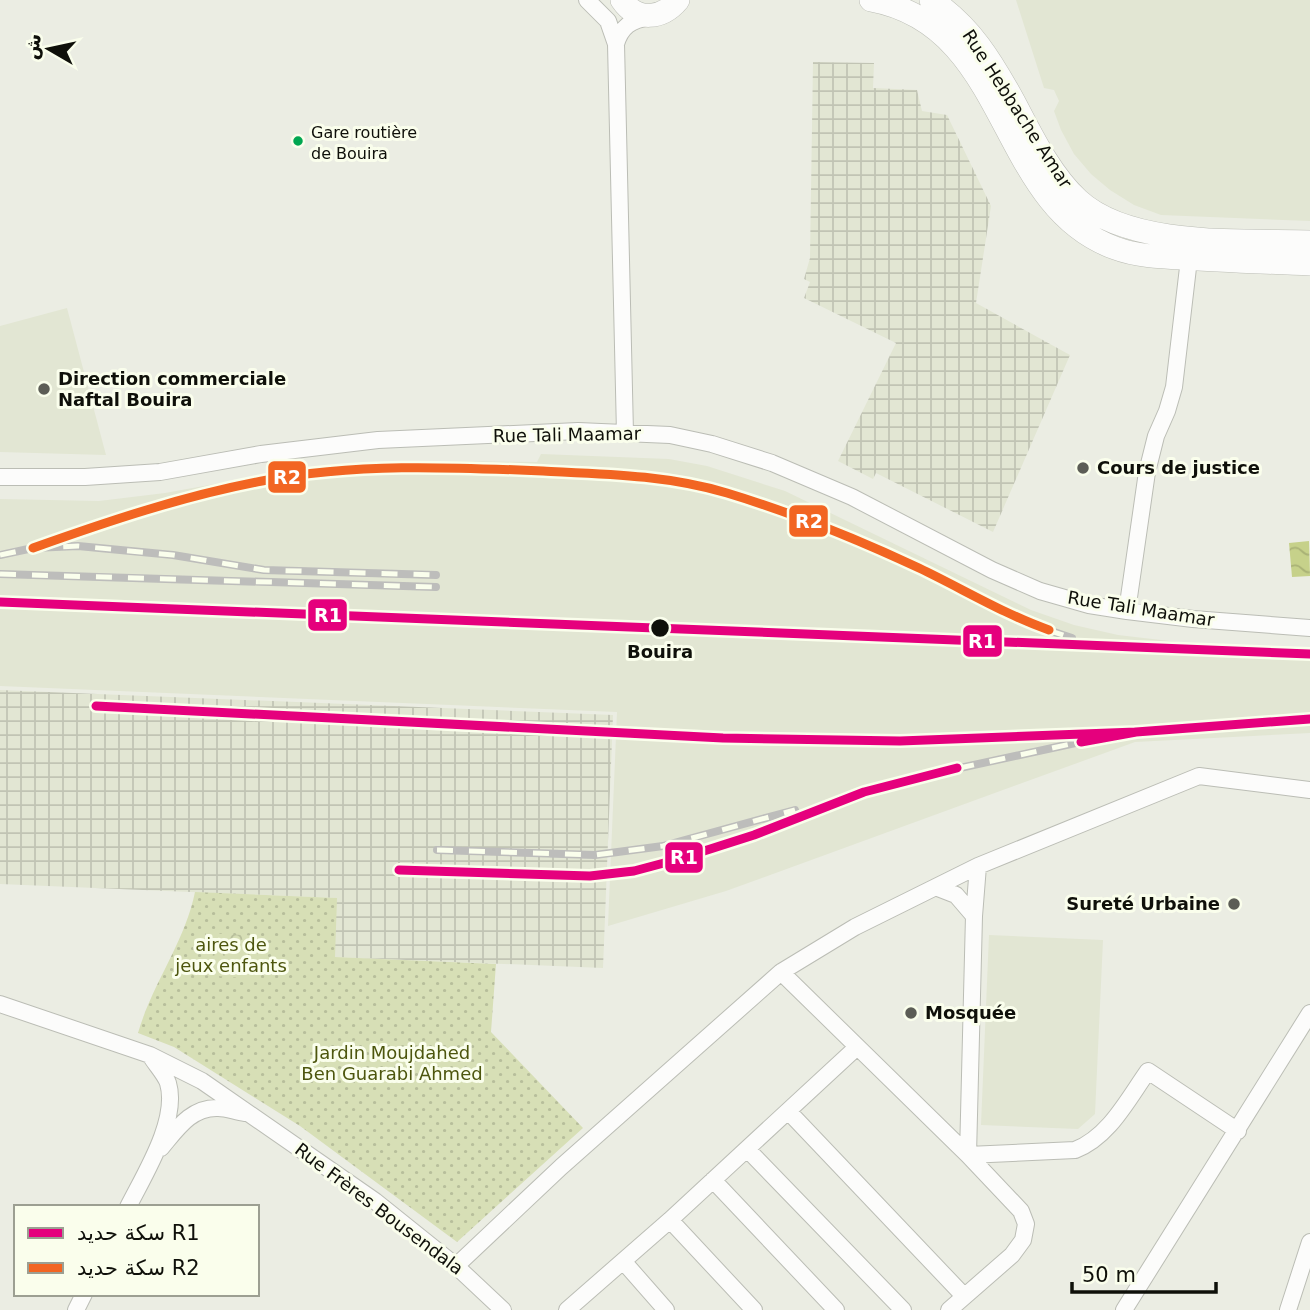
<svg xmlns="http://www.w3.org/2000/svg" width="1310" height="1310" viewBox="0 0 1310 1310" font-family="'DejaVu Sans','Noto Naskh Arabic',sans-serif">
	<defs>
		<pattern id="industrial-grid" width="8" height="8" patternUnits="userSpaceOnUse" patternTransform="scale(1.75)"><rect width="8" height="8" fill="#e2e6d3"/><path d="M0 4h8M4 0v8" fill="none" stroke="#c1c4b4"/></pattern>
		<pattern id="grass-dots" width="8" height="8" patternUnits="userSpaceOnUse" patternTransform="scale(1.75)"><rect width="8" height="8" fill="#d7dfb6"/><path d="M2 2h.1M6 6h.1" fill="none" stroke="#b7be9b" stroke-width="1.8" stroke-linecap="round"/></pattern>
		<pattern id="forest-crowns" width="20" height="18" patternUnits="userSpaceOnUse" patternTransform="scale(1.75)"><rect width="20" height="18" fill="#d7dfb6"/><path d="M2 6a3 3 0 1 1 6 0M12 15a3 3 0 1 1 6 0" fill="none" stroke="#b7be9b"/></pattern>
		<pattern id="water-waves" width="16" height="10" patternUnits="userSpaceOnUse" patternTransform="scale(1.75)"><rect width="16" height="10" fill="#c6d18a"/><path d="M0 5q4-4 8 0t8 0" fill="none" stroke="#a9b276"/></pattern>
	</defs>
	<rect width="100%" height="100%" fill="#ebede3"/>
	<path fill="#e2e6d3" d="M1016 0H1310V221L1161 215 1134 205 1110 190 1091 174 1074 154 1061 130 1054 111 1059 101 1054 90 1044 88Z
		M67 308 106 455 0 452V326Z
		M541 454 669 459 707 466 785 491 1031 610 1074 625 1118 635 1178 642 1310 648V733L1135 742 726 891 608 926 617 712 0 686V499L99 501 165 493 275 473 360 465 456 461 537 462Z
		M989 935 1103 940 1095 1114 1078 1129 981 1125Z"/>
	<path fill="url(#industrial-grid)" d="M813 62 874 63 873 88 917 90 922 111 947 115 991 206 976 303 1070 355 993 532 876 473 873 479 838 461 896 343 804 298 810 282 804 279 810 258Z
		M0 690 613 715 603 968 334 957 336 898 0 884Z"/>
	<path fill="url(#grass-dots)" d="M195 892 337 898 335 957 496 964 491 1032 583 1128 457 1242 300 1126 174 1047 138 1033C152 984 185 942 195 892Z"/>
	<path fill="url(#forest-crowns)" d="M206 933 259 936 256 979 204 975Z"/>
	<path fill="url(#water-waves)" d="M1309 541 1310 576 1292 577 1289 543Z"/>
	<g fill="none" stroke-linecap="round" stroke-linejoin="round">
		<defs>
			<path id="minor" d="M587 0 608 21 616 44 625 433
				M616 44C621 27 631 20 649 17
				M0 477H85L160 472 261 454 378 440 578 431 670 435 712 444 772 463 852 497 992 570 1040 591 1089 605 1127 611 1193 619 1310 628
				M1127 611 1147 472 1156 436 1167 411 1174 387 1189 259
				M978 866 974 916 968 1155 1075 1150C1109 1137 1128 1099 1148 1071L1238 1131
				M938 888 956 895 974 916
				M781 972 968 1155 1021 1211 1026 1224 1023 1240 1012 1255 949 1310
				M0 1004 150 1055 202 1081 375 1201 456 1266 503 1310
				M788 1111 964 1296
				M161 1148C177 1129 191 1107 218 1108 227 1108 236 1112 245 1113
				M747 1149 903 1310
				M713 1180 836 1310
				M128 1207C144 1175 179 1120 168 1083 165 1074 155 1064 150 1055
				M670 1220 754 1310
				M623 1261 666 1310
				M456 1266 561 1167 781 972 855 927 978 866 1199 776 1310 790
				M76 1310 84 1294
				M567 1310 670 1220 856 1048
				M1124 1310 1310 1013
				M1288 1310 1310 1242"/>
			<path id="secondary" d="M622 0C637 22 662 19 678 0
				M871 0C1012 26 995 205 1115 248 1136 256 1160 257 1183 258 1225 261 1268 262 1310 264
				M931 0C970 25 992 62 1014 102 1032 136 1050 174 1078 200 1130 248 1243 240 1310 242"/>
		</defs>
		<use href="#minor" stroke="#bbbdb5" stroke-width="18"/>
		<use href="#secondary" stroke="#bbbdb5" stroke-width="24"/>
		<use href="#minor" stroke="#fcfcfb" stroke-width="16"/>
		<use href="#secondary" stroke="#fcfcfb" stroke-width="23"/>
		<defs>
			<path id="rail" d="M33 548C86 529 139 509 193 495 310 466 425 466 544 471 607 474 667 475 727 493 793 514 857 539 919 569 955 586 990 607 1026 622 1041 628 1057 633 1072 638
				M0 555 33 548 78 546 173 555 264 570 436 575
				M0 574 436 587
				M96 706 723 738 900 741 1136 732
				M1129 734 1310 719
				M437 850 595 855 663 846 795 810
				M399 870 590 876 634 871 679 859 754 835 864 792 955 769 1080 742"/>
		</defs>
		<use href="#rail" stroke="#bdbdbb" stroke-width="8"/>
		<use href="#rail" stroke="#fafeec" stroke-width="5" stroke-dasharray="16" stroke-linecap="butt"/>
		<defs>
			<path id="rail-1" d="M0 602 1310 654
				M96 706 723 738 900 741 1136 732
				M1081 742 1136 732 1310 719
				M399 870 590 876 634 871 679 859 754 835 864 792 957 768"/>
			<path id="rail-2" d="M33 548C109 521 183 496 262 481 354 463 449 467 543 471 605 474 666 475 727 493 793 513 857 539 919 568 963 589 1004 614 1049 630"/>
		</defs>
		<use href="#rail-1" stroke="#fafeec" stroke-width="14"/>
		<use href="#rail-2" stroke="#fafeec" stroke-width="14"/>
		<use href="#rail-1" stroke="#e5007d" stroke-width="9"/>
		<use href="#rail-2" stroke="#f26522" stroke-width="9"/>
	</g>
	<circle fill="#00a651" stroke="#fafeec" stroke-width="2.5" cx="298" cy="141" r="6"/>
	<g fill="#5c5d56" stroke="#fafeec" stroke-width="2.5">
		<circle cx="44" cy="389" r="7"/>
		<circle cx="1083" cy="468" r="7"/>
		<circle cx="1234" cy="904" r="7"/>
		<circle cx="911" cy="1013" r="7"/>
	</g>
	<circle fill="#0f100a" stroke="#fafeec" stroke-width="2.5" cx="660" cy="628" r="10"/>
	<g text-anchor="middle" stroke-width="6" stroke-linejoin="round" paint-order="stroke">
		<g font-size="16" fill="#0f100a" stroke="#fafeec" text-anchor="start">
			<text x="311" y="138">Gare routière<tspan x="311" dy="21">de Bouira</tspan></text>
		</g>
		<g font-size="18" fill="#0f100a" stroke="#fafeec">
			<text transform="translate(1017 109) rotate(57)" y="6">Rue Hebbache Amar</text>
			<text transform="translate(567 435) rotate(-1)" y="6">Rue Tali Maamar</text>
			<text transform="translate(1141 609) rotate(9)" y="6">Rue Tali Maamar</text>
			<text transform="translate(379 1209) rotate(37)" y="6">Rue Frères Bousendala</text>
		</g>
		<g font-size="18" font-weight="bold" fill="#0f100a" stroke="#fafeec" text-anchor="start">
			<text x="58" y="385">Direction commerciale<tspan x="58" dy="21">Naftal Bouira</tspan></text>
			<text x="1097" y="474">Cours de justice</text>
			<text x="1220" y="910" text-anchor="end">Sureté Urbaine</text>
			<text x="925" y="1019">Mosquée</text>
		</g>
		<g font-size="18" font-weight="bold" fill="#0f100a" stroke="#fafeec">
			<text x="660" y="658">Bouira</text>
		</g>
		<g font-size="18" fill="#4d560e" stroke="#fafeec">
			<text x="231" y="951">aires de<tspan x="231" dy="21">jeux enfants</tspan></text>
			<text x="392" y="1059">Jardin Moujdahed<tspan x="392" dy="21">Ben Guarabi Ahmed</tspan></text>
		</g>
	</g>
	<g stroke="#fafeec" stroke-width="2.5">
		<rect x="267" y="460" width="40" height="34" rx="7" fill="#f26522"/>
		<rect x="788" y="504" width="41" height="34" rx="7" fill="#f26522"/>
		<rect x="307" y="598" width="41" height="34" rx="7" fill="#e5007d"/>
		<rect x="962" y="624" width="41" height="34" rx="7" fill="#e5007d"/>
		<rect x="664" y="841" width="40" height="33" rx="7" fill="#e5007d"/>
	</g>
	<g font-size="19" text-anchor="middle" font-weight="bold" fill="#fff">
		<text x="287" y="484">R2</text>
		<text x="809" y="528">R2</text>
		<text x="328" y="622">R1</text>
		<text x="982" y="648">R1</text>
		<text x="684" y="864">R1</text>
	</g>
	<rect x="14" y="1205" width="245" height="91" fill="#fafeec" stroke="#9c9f92" stroke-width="2"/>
	<rect x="28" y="1228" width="35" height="10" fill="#e5007d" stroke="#9c9f92" stroke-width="2"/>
	<text x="77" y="1240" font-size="21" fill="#0f100a">سكة حديد R1</text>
	<rect x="28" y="1263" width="35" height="10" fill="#f26522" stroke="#9c9f92" stroke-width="2"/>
	<text x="77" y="1275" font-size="21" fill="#0f100a">سكة حديد R2</text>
	<g transform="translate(49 49) rotate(279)" stroke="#fafeec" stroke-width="5" paint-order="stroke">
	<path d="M0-5L12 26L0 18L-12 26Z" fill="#0f100a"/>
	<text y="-10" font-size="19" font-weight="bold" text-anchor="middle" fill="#0f100a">ش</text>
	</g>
	<path d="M1072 1282v10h144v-10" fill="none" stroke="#0f100a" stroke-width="3.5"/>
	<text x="1082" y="1282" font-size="21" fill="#0f100a" stroke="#fafeec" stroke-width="5" paint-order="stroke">50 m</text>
</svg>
